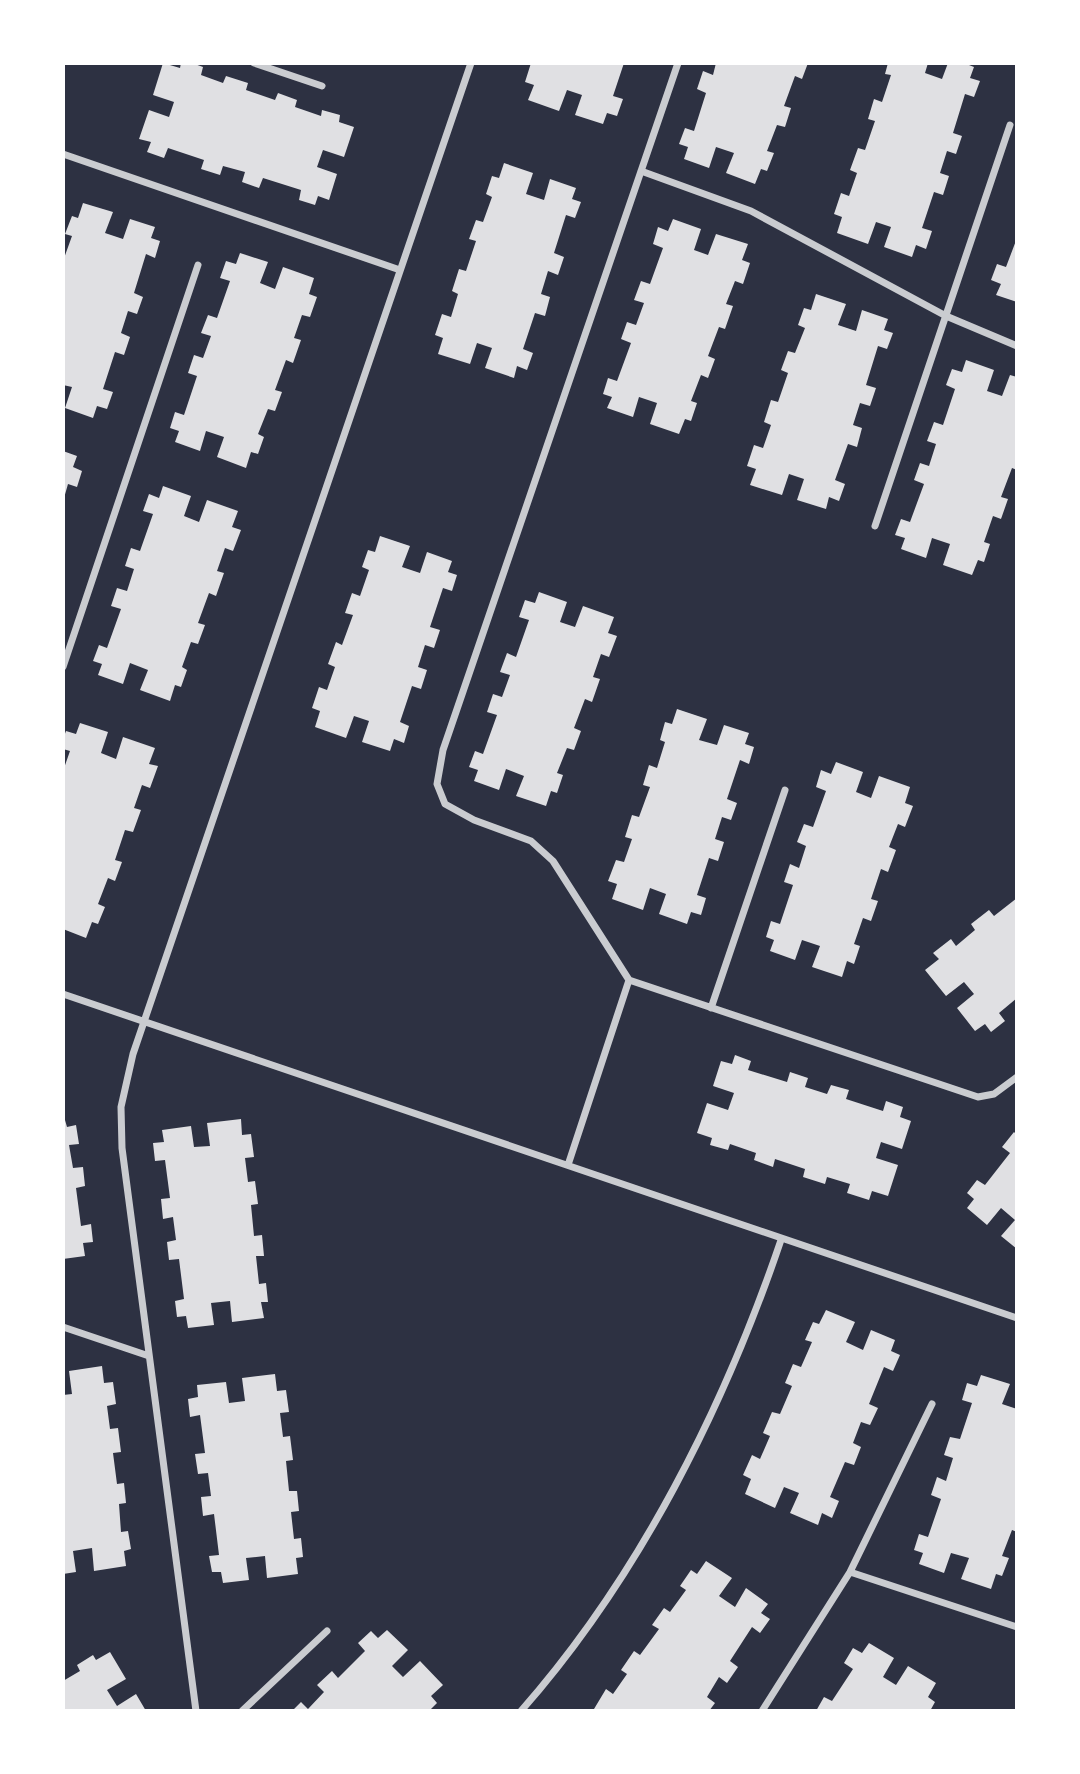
<svg xmlns="http://www.w3.org/2000/svg" width="1080" height="1774" viewBox="0 0 1080 1774" font-family="'IBM Plex Serif',serif">
	<rect width="100%" height="100%" fill="#2d3142"/>
	<path fill="#e0e0e3" d="M163 63 180 68 181 63H192L203 67 201 75 223 83 226 76 248 83 246 90 275 100 278 93 297 100 295 107 321 116 322 110 340 115 339 122 354 127 344 157 323 150 317 167 337 174 329 200 318 196 315 205 299 200 301 190 263 178 259 188 242 182 245 172 223 166 220 175 201 169 204 160 168 148 164 158 147 152 151 142 139 139 149 110 169 117 174 102 153 95Z
		M531 63H624L613 96 623 99 617 116 607 113 603 124 575 115 582 95 567 90 559 111 528 100 534 85 525 82Z
		M716 63H808L802 79 795 76 784 106 791 108 785 127 777 125 767 151 774 153 767 171 761 169 755 184 726 173 734 153 716 147 709 168 684 159 688 147 679 144 685 128 694 131 706 93 697 89 703 71 713 75Z
		M888 63H928L925 73 942 79 948 63H964L974 67 970 78 980 81 974 97 965 94 953 133 962 136 956 154 947 151 940 173 949 176 943 195 934 192 922 228 932 231 926 249 916 245 912 257 884 247 891 227 876 222 868 244 837 233 842 217 834 214 841 193 849 196 857 173 850 170 858 148 865 150 875 121 868 119 874 99 882 102 891 75 885 74Z
		M504 163 533 173 526 194 544 200 550 179 576 188 572 199 581 202 575 218 566 215 554 253 564 257 558 275 548 271 541 294 550 297 545 316 535 313 523 349 533 353 527 370 517 366 514 378 485 368 492 348 477 343 470 364 438 354 443 338 435 335 442 314 451 317 458 294 452 291 459 269 466 271 476 241 469 239 476 220 483 222 492 197 486 194 492 176 499 178Z
		M83 203 113 212 105 233 123 239 130 219 155 227 151 238 160 241 155 258 146 254 134 293 143 297 137 314 128 311 121 333 130 337 124 355 115 352 103 389 113 392 107 409 97 406 93 418 65 408 72 387 63 385V261L72 236 65 234 72 216 78 218Z
		M673 219 701 229 694 250 708 255 716 234 748 244 742 260 750 263 743 284 735 281 726 304 733 306 725 329 719 327 708 356 715 359 708 378 701 375 691 401 697 403 691 421 685 419 679 434 650 424 657 403 639 397 633 417 607 408 612 397 603 394 608 378 617 381 631 343 621 339 627 322 636 325 644 303 634 300 641 281 650 284 663 248 653 244 658 227 668 231Z
		M1017 238V302L996 295 1001 284 991 280 997 264 1006 267Z
		M240 253 268 262 260 283 275 289 283 267 314 278 309 294 317 297 310 317 302 315 294 338 301 340 293 363 286 360 275 390 282 392 275 411 268 409 258 434 264 437 258 454 251 452 246 468 217 457 224 437 206 431 200 451 175 442 179 431 170 428 175 412 184 415 197 376 188 373 194 355 203 358 211 336 201 333 208 315 217 318 230 281 220 278 226 261 236 264Z
		M816 294 846 304 838 325 856 331 862 310 888 319 884 330 893 333 887 349 878 346 866 385 876 388 870 406 860 403 853 425 862 428 857 447 848 444 835 480 845 484 839 501 829 497 826 509 797 500 804 479 789 474 782 495 750 485 756 469 747 466 754 445 763 448 771 425 764 422 771 400 778 402 788 373 781 370 788 351 795 353 805 328 798 325 804 308 811 310Z
		M966 360 994 370 987 391 1002 396 1010 375 1017 377V470L1012 468 1001 497 1008 499 1001 519 993 516 984 542 990 544 984 562 978 560 972 575 943 565 950 544 932 538 926 558 901 549 905 538 895 535 901 519 910 522 924 484 914 480 920 463 929 466 936 444 927 441 934 422 943 425 955 389 946 385 952 369 962 372Z
		M63 451 77 456 73 467 82 471 77 487 68 484 64 498Z
		M163 486 191 496 184 516 199 522 207 500 238 511 232 527 241 530 233 551 225 548 217 571 224 573 216 596 209 593 198 623 205 625 198 644 191 642 182 667 187 670 181 687 175 685 170 701 140 690 148 670 130 663 123 684 98 675 102 664 93 661 99 645 107 648 121 609 111 606 117 588 127 591 134 569 125 566 131 548 140 551 153 514 143 511 149 494 159 498Z
		M380 536 410 546 402 567 420 573 427 552 452 561 448 572 457 575 452 591 443 588 430 627 440 630 434 648 425 645 418 667 427 670 421 689 412 686 400 722 409 726 404 743 394 739 390 751 362 742 369 721 354 716 346 738 315 727 320 711 312 708 319 687 327 690 335 667 328 664 336 642 342 645 353 615 345 613 352 593 360 596 369 570 362 567 368 550 375 552Z
		M539 592 567 602 560 622 575 627 583 606 614 617 608 633 617 636 609 657 601 654 593 677 600 679 592 702 585 699 574 728 581 731 574 750 567 748 557 773 563 775 557 793 551 791 546 806 516 796 524 776 506 769 499 790 474 781 478 770 469 767 475 751 483 754 497 715 487 712 493 694 502 697 510 675 500 672 507 653 516 657 529 620 519 617 525 600 535 603Z
		M677 709 707 719 699 740 717 745 724 725 749 733 745 744 754 747 749 764 740 760 727 799 737 803 731 820 722 817 715 839 724 842 718 861 709 858 697 895 706 898 701 915 691 912 687 924 659 914 666 894 650 888 643 910 612 899 617 884 608 881 616 860 624 862 632 839 625 837 632 815 639 817 650 787 643 785 649 765 657 768 665 742 660 740 665 722 672 724Z
		M80 723 108 732 101 753 116 759 123 737 155 748 149 764 158 766 150 788 142 785 134 808 141 810 133 832 125 830 115 860 122 862 115 881 108 878 98 904 105 907 98 924 92 922 86 938 63 929V771L70 751 63 749V739L66 731 76 734Z
		M836 762 863 772 856 792 871 798 879 776 910 787 905 803 913 806 905 827 898 824 889 847 896 850 888 872 881 869 871 899 878 901 871 921 863 918 854 944 860 946 854 964 847 961 842 977 812 967 820 946 802 940 795 960 770 951 774 940 766 937 771 921 780 924 793 885 784 882 790 864 799 868 806 846 797 842 804 824 813 827 826 791 816 787 821 770 831 774Z
		M1017 898V998L999 1013 1005 1021 991 1032 985 1024 975 1031 957 1008 974 994 964 982 946 996 925 970 939 959 933 953 951 939 956 946 975 930 971 924 989 910 994 916Z
		M735 1055 751 1061 748 1070 787 1082 790 1072 808 1078 805 1087 827 1094 831 1085 849 1090 846 1099 883 1111 886 1101 903 1107 900 1117 911 1121 902 1149 881 1142 876 1158 898 1165 888 1196 872 1191 869 1200 847 1193 850 1184 827 1177 825 1184 803 1177 805 1169 775 1159 773 1167 754 1160 756 1153 730 1144 728 1150 710 1145 712 1138 697 1133 707 1103 728 1110 734 1093 713 1086 721 1061 732 1064Z
		M63 1113 67 1127 76 1125 79 1144 69 1145 73 1168 83 1167 85 1186 76 1188 81 1226 91 1224 93 1242 83 1243 85 1256 63 1259Z
		M241 1119 242 1135 251 1134 254 1157 245 1158 248 1182 255 1181 258 1204 251 1205 254 1236 262 1235 264 1256H256L259 1284 266 1283 268 1302H261L264 1318 232 1322 230 1301 211 1303 214 1325 188 1328 186 1316 177 1317 175 1301 184 1299 179 1259 169 1260 167 1242 176 1240 173 1217 163 1219 161 1199 170 1198 165 1160 155 1161 153 1143 164 1142 162 1130 191 1126 194 1147 210 1146 207 1123Z
		M1014 1132 1017 1135V1249L1001 1236 1015 1220 1001 1208 987 1225 967 1208 974 1199 967 1193 977 1180 985 1185 1010 1153 1002 1147Z
		M826 1310 855 1322 846 1342 863 1350 871 1330 895 1340 891 1351 900 1355 893 1371 884 1367 869 1404 878 1408 870 1425 861 1422 853 1443 861 1447 854 1465 845 1462 830 1497 839 1501 832 1518 822 1513 818 1525 790 1513 799 1493 784 1487 775 1508 745 1494 751 1479 743 1475 752 1455 760 1459 770 1436 763 1433 772 1412 780 1414 792 1386 785 1383 793 1364 801 1367 812 1342 805 1340 813 1322 819 1324Z
		M102 1366 104 1383 113 1382 116 1404 107 1406 110 1429 118 1428 121 1452 113 1453 117 1484 124 1483 126 1503 119 1504 121 1532 128 1531 131 1549 124 1551 126 1566 94 1571 92 1548 73 1551 76 1572 63 1574V1395L72 1394 69 1371Z
		M275 1374 277 1391 286 1390 289 1412 280 1413 283 1437 290 1436 293 1460 286 1461 289 1491H297L299 1511 291 1512 294 1539 301 1538 303 1557 296 1558 298 1574 267 1578 265 1556 246 1558 249 1580 223 1583 221 1572H212L209 1556 219 1555 214 1514 203 1516 201 1497 211 1496 208 1473 198 1474 195 1454 205 1453 200 1415 190 1417 188 1399 198 1397 197 1385 226 1382 229 1403 245 1401 242 1378Z
		M981 1375 1010 1384 1002 1404 1017 1409V1532L1012 1530 1002 1556 1009 1558 1002 1576 996 1574 991 1589 961 1579 969 1558 951 1553 944 1573 919 1564 923 1553 914 1550 919 1534 928 1537 941 1499 931 1495 937 1477 946 1481 953 1458 944 1455 950 1437 960 1439 972 1403 962 1400 967 1383 977 1386Z
		M706 1561 732 1578 719 1596 735 1607 746 1588 768 1604 761 1613 770 1619 760 1633 752 1627 730 1661 738 1667 727 1683 719 1677 707 1697 715 1703 709 1711 594 1709 606 1689 613 1694 627 1674 621 1670 634 1651 640 1655 659 1629 652 1625 664 1608 670 1612 686 1590 680 1586 691 1570 697 1574Z
		M387 1630 408 1650 392 1666 403 1677 420 1661 443 1685 431 1696 437 1703 429 1711H292L301 1702 308 1709 324 1692 317 1685 332 1671 338 1678 365 1651 358 1643 371 1631 378 1638Z
		M869 1643 894 1658 883 1677 896 1685 908 1666 936 1683 928 1697 935 1702 930 1711H816L824 1697 832 1701 853 1669 844 1663 853 1648 862 1653Z
		M110 1652 126 1679 107 1690 117 1706 136 1694 146 1711H63V1681L80 1671 77 1665 93 1655 96 1660Z"/>
	<g fill="none" stroke-linecap="round" stroke-linejoin="round">
		<path stroke="#caccd0" stroke-width="7" d="M254 63 322 86
			M678 63 443 750 437 784 445 804 474 820 531 841 553 861 629 980 978 1097 994 1094 1017 1077
			M63 154 400 270
			M641 171 751 211 946 316 1017 346
			M875 526 1010 125
			M63 667 198 265
			M63 994 1017 1318
			M711 1008 785 790
			M568 1165 629 980
			M63 1327 149 1356
			M850 1572 1017 1627
			M196 1711 122 1148 121 1107 133 1054 471 63
			M242 1711 327 1631
			M521 1711C639 1577 724 1408 781 1240
			M762 1711 850 1572 932 1404"/>
	</g>
	<rect width="1080" height="1774" fill="none" stroke="#ffffff" stroke-width="130"/>
</svg>
